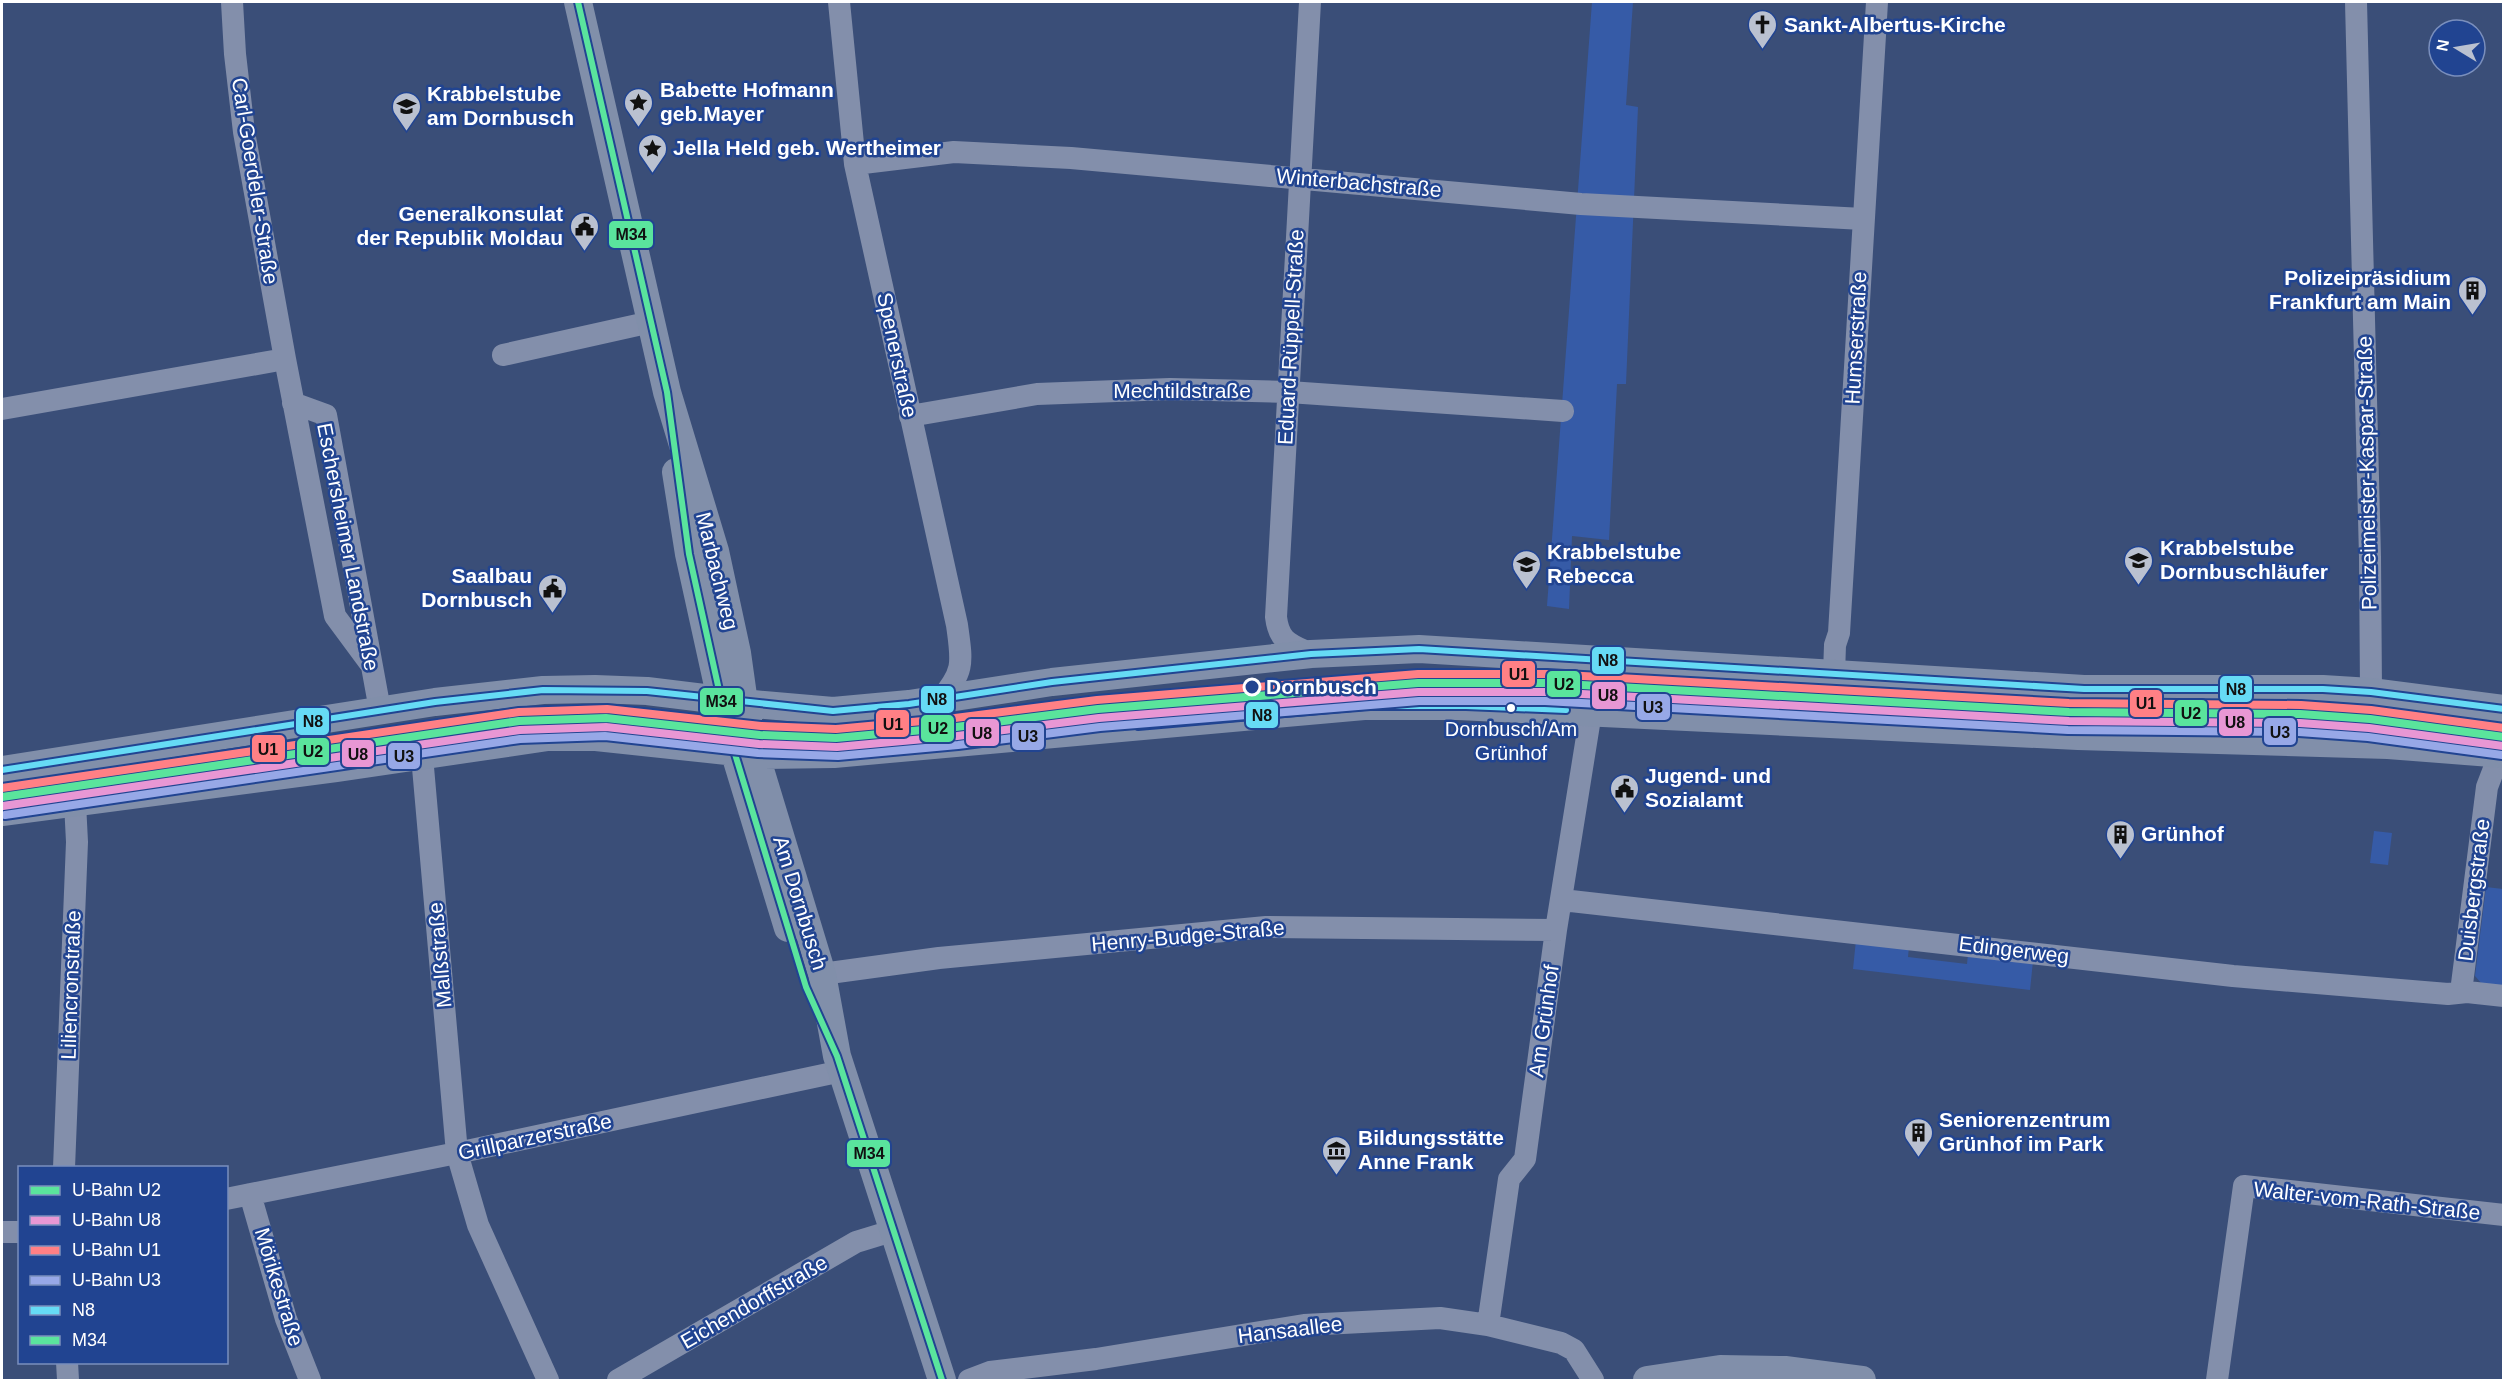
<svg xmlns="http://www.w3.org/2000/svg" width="2505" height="1382" viewBox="0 0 2505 1382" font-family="Arial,sans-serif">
	<rect width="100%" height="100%" fill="#3a4e78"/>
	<path fill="#365ba7" d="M1592 2H1633L1626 105 1638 107 1626 384H1617L1609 540 1572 536 1569 609 1547 606Z
		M2317 696 2315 720 2184 719 2147 724 2092 721 2094 699Z
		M2401 714 2503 726V734L2399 723 2397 718Z
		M2374 831 2392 833 2388 865 2370 863Z
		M2486 887 2503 889V987L2482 984 2475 976Z
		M1856 940 1909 946 1908 957 1967 964 1968 954 2033 961 2030 990 1853 969Z"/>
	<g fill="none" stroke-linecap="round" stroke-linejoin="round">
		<path stroke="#838fab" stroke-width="22" d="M232 2 235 54 244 132 285 359 335 616 369 662
			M839 2 855 164 957 625C962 662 965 671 940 700
			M1310 2 1276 617C1279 642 1290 644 1311 654
			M2356 2 2370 557 2371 692
			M855 164 954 152 1071 158 1581 204 1863 219
			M503 355 651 322
			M293 403 326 415 380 710
			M2 409 285 359
			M910 416 1037 394 1170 389 1289 392 1563 411
			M1834 674 1835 645 1839 633 1877 2
			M2500 753 2487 787 2462 984 2467 992 2504 996
			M422 756 457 1153 478 1225 548 1380
			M1562 900 2233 976 2448 994 2467 992
			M822 974 939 958 1266 927 1556 930
			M64 1168 77 842 75 803
			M250 1194 286 1319 310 1380
			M226 1199 457 1153 842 1071
			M2 1232H20
			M1488 1325 1509 1179 1525 1159 1556 930 1591 712
			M67 1362 68 1380
			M618 1380 856 1242 892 1231
			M969 1380 990 1372 1096 1359 1304 1325 1440 1318 1488 1325 1561 1343 1574 1350 1593 1380
			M2217 1380 2244 1186 2504 1215"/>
		<path stroke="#818faa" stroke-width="28" d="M578 2 667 392 715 551 737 653 744 703 755 753 822 974 837 1056 942 1380
			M676 472 689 554 728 731 788 928
			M2333 742 2371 692
			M2359 743 2399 696
			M2 770 435 702 543 690 595 689 647 691 753 704 833 711 909 704 1052 682 1311 654 1419 649 2084 689H2323L2371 692 2504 709
			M2 812 336 768 548 737H596L764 755 834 754 1364 706H1458L2078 736 2388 745 2504 754
			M1647 1380 1720 1369 1785 1370 1862 1380"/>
		<defs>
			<path id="bus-1" d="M1138 726 1364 706H1466L1566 710
				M2 770 435 702 543 690 647 691 833 711 909 704 1052 682 1311 654 1419 649 2084 689H2323L2371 692 2504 709"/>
			<path id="bus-2" d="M578 2 667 392 689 554 728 731 806 987 837 1056 942 1380"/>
		</defs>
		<use href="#bus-1" stroke="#214491" stroke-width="10"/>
		<use href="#bus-2" stroke="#214491" stroke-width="10"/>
		<use href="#bus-1" stroke="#66dbf5" stroke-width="6"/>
		<use href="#bus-2" stroke="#5ae49d" stroke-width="6"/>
		<defs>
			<path id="metro-1" d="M2 797 519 721 606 718 760 735 836 738 956 727 1098 709 1418 683H1546L2069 712 2300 714 2370 719 2504 737"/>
			<path id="metro-2" d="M3 806 520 730 606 727 759 744 837 747 957 736 1099 718 1418 692H1546L2069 721 2300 723 2369 728 2503 746"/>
			<path id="metro-3" d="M2 788 519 712 607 709 761 726 836 729 955 718 1097 700 1418 674H1547L2069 703 2301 705 2371 710 2504 728"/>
			<path id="metro-4" d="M5 815 520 739 605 736 758 753 838 756 958 745 1100 727 1419 701H1545L2068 730 2299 732 2368 737 2502 755"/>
		</defs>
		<use href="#metro-1" stroke="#214491" stroke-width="12"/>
		<use href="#metro-2" stroke="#214491" stroke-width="12"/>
		<use href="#metro-3" stroke="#214491" stroke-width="12"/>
		<use href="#metro-4" stroke="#214491" stroke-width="12"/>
		<use href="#metro-1" stroke="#5ae49c" stroke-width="8"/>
		<use href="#metro-2" stroke="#e897d4" stroke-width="8"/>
		<use href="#metro-3" stroke="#ff8085" stroke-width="8"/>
		<use href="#metro-4" stroke="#97a8e7" stroke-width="8"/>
	</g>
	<defs>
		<symbol id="church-pin" viewBox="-11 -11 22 30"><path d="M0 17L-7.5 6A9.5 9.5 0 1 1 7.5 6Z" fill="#bac1d0" stroke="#214491"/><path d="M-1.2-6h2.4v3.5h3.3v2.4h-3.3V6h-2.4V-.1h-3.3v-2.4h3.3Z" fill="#111"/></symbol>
		<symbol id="sight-pin" viewBox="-11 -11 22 30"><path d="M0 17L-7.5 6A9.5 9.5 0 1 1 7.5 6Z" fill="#bac1d0" stroke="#214491"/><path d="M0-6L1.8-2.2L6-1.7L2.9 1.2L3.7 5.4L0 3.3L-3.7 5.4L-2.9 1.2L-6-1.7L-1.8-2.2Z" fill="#111"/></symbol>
		<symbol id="school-pin" viewBox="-11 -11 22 30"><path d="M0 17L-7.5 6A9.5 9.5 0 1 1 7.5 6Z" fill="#bac1d0" stroke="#214491"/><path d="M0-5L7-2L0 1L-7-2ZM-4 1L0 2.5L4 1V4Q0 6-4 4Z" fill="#111"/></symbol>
		<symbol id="civic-pin" viewBox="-11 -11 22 30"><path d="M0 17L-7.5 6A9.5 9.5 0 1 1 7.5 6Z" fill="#bac1d0" stroke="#214491"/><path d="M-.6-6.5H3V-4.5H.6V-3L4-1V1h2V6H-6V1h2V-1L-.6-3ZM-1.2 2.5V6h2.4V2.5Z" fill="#111"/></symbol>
		<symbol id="building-pin" viewBox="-11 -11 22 30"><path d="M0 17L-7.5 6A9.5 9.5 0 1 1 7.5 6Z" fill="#bac1d0" stroke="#214491"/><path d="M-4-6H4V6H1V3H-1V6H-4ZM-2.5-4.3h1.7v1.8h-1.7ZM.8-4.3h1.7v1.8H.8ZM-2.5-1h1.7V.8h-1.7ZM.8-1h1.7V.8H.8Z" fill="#111"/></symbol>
		<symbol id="museum-pin" viewBox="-11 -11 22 30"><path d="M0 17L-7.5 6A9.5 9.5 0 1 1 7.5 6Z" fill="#bac1d0" stroke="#214491"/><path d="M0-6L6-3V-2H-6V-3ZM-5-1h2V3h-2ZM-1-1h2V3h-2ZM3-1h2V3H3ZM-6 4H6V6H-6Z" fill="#111"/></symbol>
	</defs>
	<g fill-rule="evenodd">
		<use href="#church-pin" x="1746" y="8" width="33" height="45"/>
		<use href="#sight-pin" x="622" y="86" width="33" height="45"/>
		<use href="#school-pin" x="390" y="90" width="33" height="45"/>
		<use href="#sight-pin" x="636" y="132" width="33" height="45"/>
		<use href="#civic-pin" x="568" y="210" width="33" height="45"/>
		<use href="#building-pin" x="2456" y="274" width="33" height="45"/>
		<use href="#school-pin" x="2122" y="544" width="33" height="45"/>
		<use href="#school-pin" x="1510" y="548" width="33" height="45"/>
		<use href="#civic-pin" x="536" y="572" width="33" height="45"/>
		<use href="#civic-pin" x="1608" y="772" width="33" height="45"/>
		<use href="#building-pin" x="2104" y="818" width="33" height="45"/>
		<use href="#building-pin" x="1902" y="1116" width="33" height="45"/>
		<use href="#museum-pin" x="1320" y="1134" width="33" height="45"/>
	</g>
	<circle fill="#214491" stroke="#fff" stroke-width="3" cx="1252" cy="687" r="8"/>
	<circle fill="#fff" stroke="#214491" stroke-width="2" cx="1511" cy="708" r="5"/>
	<g text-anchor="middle" stroke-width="5" stroke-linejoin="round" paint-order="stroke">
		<g font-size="20" fill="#fff" stroke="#214491">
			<text x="1511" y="736">Dornbusch/Am<tspan x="1511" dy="24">Grünhof</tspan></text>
		</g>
		<g font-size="21" font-weight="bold" fill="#fff" stroke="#214491" text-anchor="start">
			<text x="1784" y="32">Sankt-Albertus-Kirche</text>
			<text x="660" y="97">Babette Hofmann<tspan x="660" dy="24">geb.Mayer</tspan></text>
			<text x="427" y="101">Krabbelstube<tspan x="427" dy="24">am Dornbusch</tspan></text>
			<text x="673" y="155">Jella Held geb. Wertheimer</text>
			<text x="563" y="221" text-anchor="end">Generalkonsulat<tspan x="563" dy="24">der Republik Moldau</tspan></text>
			<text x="2451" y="285" text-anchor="end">Polizeipräsidium<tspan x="2451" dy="24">Frankfurt am Main</tspan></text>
			<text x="2160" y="555">Krabbelstube<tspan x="2160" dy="24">Dornbuschläufer</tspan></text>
			<text x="1547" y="559">Krabbelstube<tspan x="1547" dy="24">Rebecca</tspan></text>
			<text x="532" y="583" text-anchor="end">Saalbau<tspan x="532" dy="24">Dornbusch</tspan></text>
			<text x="1645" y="783">Jugend- und<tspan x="1645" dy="24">Sozialamt</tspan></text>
			<text x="2141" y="841">Grünhof</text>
			<text x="1939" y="1127">Seniorenzentrum<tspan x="1939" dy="24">Grünhof im Park</tspan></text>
			<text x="1358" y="1145">Bildungsstätte<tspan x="1358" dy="24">Anne Frank</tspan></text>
		</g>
		<g font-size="21" fill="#fff" stroke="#214491">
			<text transform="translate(255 181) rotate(81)" y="7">Carl-Goerdeler-Straße</text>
			<text transform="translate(1359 183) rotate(5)" y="7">Winterbachstraße</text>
			<text transform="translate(1291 337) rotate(-87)" y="7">Eduard-Rüppell-Straße</text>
			<text transform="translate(1856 338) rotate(-87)" y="7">Humserstraße</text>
			<text transform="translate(897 355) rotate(78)" y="7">Spenerstraße</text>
			<text x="1182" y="398">Mechtildstraße</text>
			<text transform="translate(2367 473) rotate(-91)" y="7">Polizeimeister-Kaspar-Straße</text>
			<text transform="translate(348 547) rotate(79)" y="7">Eschersheimer Landstraße</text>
			<text transform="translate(717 571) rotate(76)" y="7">Marbachweg</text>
			<text transform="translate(2474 890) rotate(-83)" y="7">Duisbergstraße</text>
			<text transform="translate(800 903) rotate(73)" y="7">Am Dornbusch</text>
			<text transform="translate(1188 936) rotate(-5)" y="7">Henry-Budge-Straße</text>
			<text transform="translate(2014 950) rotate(7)" y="7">Edingerweg</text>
			<text transform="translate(440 955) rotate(-95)" y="7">Malßstraße</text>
			<text transform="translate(71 985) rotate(-88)" y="7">Liliencronstraße</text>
			<text transform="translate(1544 1021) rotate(-82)" y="7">Am Grünhof</text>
			<text transform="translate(535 1137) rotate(-12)" y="7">Grillparzerstraße</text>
			<text transform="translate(2367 1201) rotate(6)" y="7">Walter-vom-Rath-Straße</text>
			<text transform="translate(279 1287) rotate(73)" y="7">Mörikestraße</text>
			<text transform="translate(754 1302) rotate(-30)" y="7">Eichendorffstraße</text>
			<text transform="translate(1290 1330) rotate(-7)" y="7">Hansaallee</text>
		</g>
		<g font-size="21" font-weight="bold" fill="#fff" stroke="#214491" text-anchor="start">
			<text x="1266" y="694">Dornbusch</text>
		</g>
	</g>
	<g stroke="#214491" stroke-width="2">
		<rect x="608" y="220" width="46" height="29" rx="6" fill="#5ae49d"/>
		<rect x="1591" y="646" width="34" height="29" rx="6" fill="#66dbf5"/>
		<rect x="1501" y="660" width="35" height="28" rx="6" fill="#ff8085"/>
		<rect x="1546" y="670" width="35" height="28" rx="6" fill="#5ae49c"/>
		<rect x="2219" y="675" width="34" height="28" rx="6" fill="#66dbf5"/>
		<rect x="1591" y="681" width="35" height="29" rx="6" fill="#e897d4"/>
		<rect x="920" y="685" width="35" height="29" rx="6" fill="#66dbf5"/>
		<rect x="699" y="687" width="45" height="29" rx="6" fill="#5ae49d"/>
		<rect x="2129" y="689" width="34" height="29" rx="6" fill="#ff8085"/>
		<rect x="1636" y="693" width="35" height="28" rx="6" fill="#97a8e7"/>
		<rect x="2174" y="699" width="34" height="28" rx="6" fill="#5ae49c"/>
		<rect x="1245" y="701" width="34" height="28" rx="6" fill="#66dbf5"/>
		<rect x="295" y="707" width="35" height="29" rx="6" fill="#66dbf5"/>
		<rect x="2218" y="708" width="35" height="29" rx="6" fill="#e897d4"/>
		<rect x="875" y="709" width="35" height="29" rx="6" fill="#ff8085"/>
		<rect x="920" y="714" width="35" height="29" rx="6" fill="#5ae49c"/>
		<rect x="2263" y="717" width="34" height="29" rx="6" fill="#97a8e7"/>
		<rect x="965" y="718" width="35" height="29" rx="6" fill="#e897d4"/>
		<rect x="1011" y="722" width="34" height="29" rx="6" fill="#97a8e7"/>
		<rect x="251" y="734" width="35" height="29" rx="6" fill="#ff8085"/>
		<rect x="296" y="737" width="34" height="29" rx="6" fill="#5ae49c"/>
		<rect x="341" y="739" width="34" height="29" rx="6" fill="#e897d4"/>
		<rect x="387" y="742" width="34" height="28" rx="6" fill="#97a8e7"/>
		<rect x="846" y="1139" width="45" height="29" rx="6" fill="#5ae49d"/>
	</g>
	<g font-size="16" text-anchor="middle" font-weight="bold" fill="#111">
		<text x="631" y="240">M34</text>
		<text x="1608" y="666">N8</text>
		<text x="1519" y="680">U1</text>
		<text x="1564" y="690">U2</text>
		<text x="2236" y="695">N8</text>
		<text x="1608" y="701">U8</text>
		<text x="937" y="705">N8</text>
		<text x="721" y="707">M34</text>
		<text x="2146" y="709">U1</text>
		<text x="1653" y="713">U3</text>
		<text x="2191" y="719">U2</text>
		<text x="1262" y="721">N8</text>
		<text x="313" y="727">N8</text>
		<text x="2235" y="728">U8</text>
		<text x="893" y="730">U1</text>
		<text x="938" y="734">U2</text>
		<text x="2280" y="738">U3</text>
		<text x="982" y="739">U8</text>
		<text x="1028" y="742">U3</text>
		<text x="268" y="755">U1</text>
		<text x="313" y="757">U2</text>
		<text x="358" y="760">U8</text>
		<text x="404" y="762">U3</text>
		<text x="869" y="1159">M34</text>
	</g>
	<rect width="2505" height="1382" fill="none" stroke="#ffffff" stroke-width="6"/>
	<rect x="18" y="1166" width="210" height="198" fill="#214491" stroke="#7a8fbd" stroke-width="1.5"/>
	<rect x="30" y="1186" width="30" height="9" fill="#5ae49c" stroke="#7a8fbd" stroke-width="1.5"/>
	<text x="72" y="1196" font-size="18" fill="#ffffff">U-Bahn U2</text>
	<rect x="30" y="1216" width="30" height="9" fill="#e897d4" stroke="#7a8fbd" stroke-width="1.5"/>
	<text x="72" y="1226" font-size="18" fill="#ffffff">U-Bahn U8</text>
	<rect x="30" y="1246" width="30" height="9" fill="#ff8085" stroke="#7a8fbd" stroke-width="1.5"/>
	<text x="72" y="1256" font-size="18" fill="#ffffff">U-Bahn U1</text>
	<rect x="30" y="1276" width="30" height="9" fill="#97a8e7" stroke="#7a8fbd" stroke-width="1.5"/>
	<text x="72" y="1286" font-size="18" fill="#ffffff">U-Bahn U3</text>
	<rect x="30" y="1306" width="30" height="9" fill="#66dbf5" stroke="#7a8fbd" stroke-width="1.5"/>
	<text x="72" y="1316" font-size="18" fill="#ffffff">N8</text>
	<rect x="30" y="1336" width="30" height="9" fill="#5ae49d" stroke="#7a8fbd" stroke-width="1.5"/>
	<text x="72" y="1346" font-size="18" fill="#ffffff">M34</text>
	<g transform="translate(2457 48) rotate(281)"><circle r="28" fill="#214491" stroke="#7a8fbd" stroke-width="1.5"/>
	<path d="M0-4.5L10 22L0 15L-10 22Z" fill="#bac1d0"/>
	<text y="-9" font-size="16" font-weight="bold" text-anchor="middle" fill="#ffffff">N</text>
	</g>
</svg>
